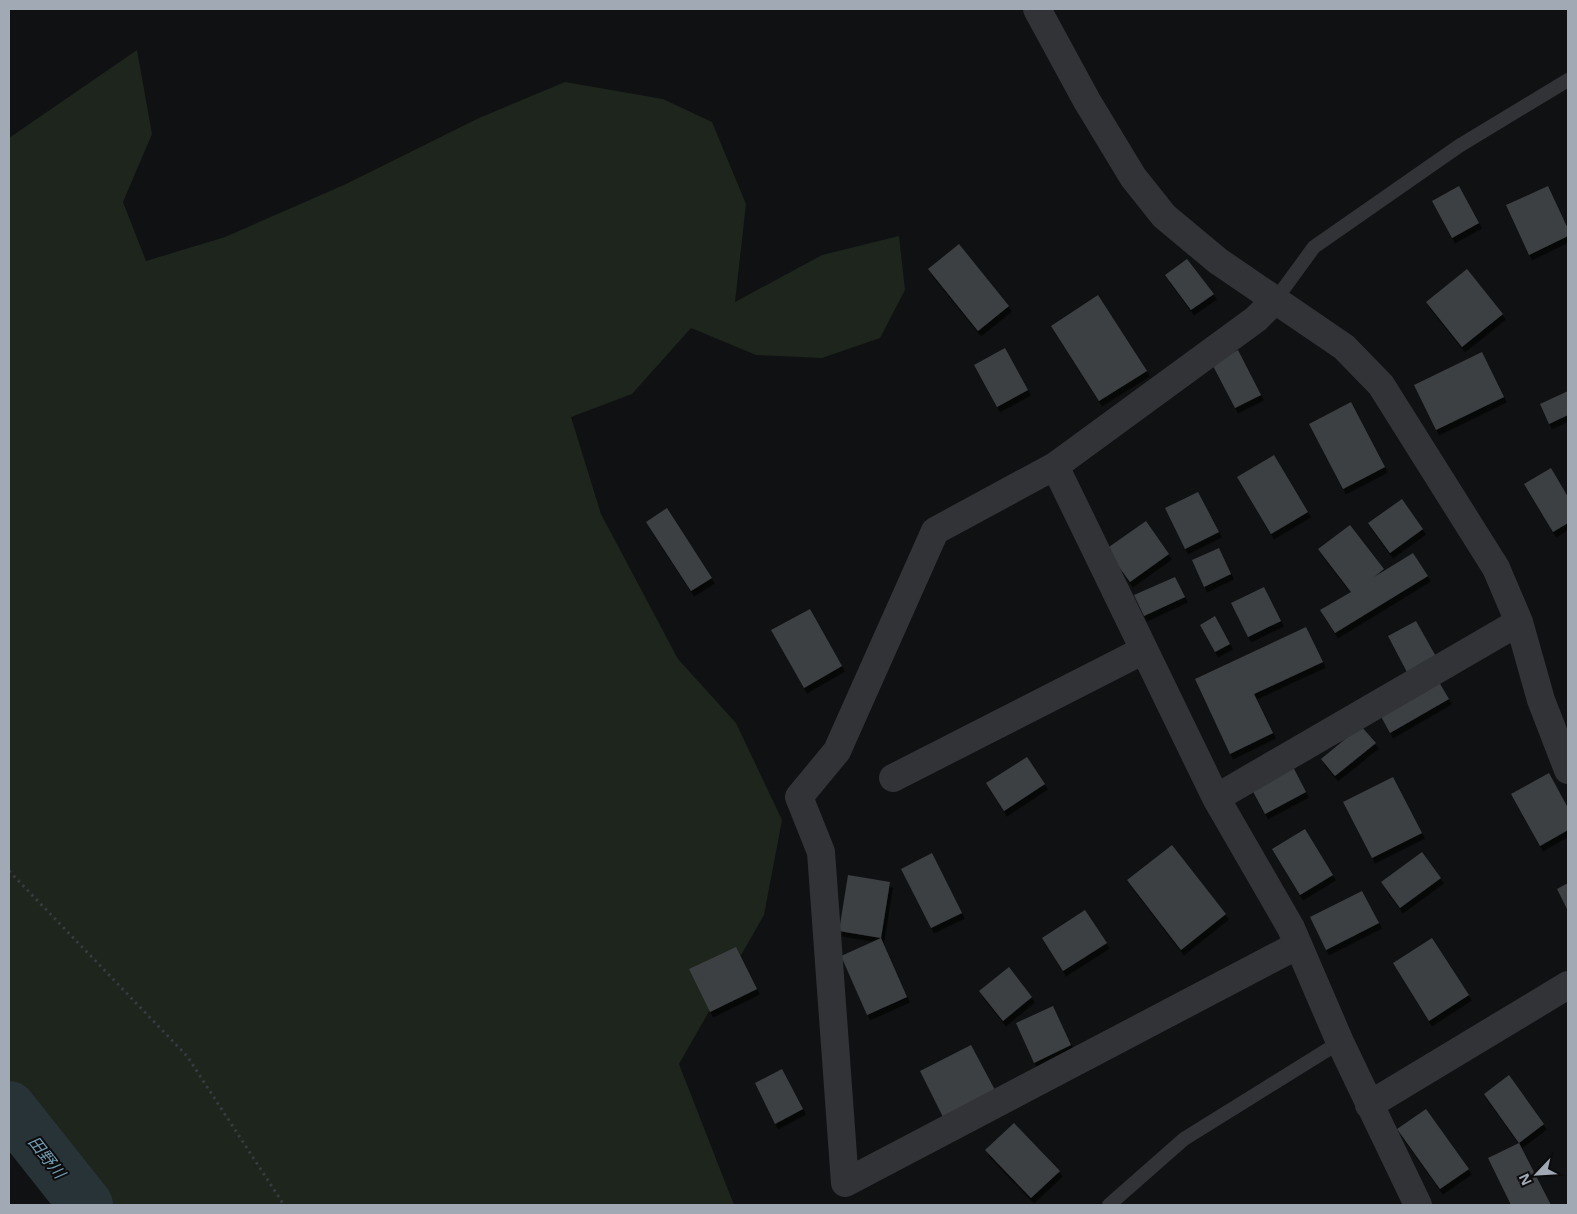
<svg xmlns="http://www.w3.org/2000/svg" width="1577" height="1214" viewBox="0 0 1577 1214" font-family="'Noto Sans','Noto Sans JP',sans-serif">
	<defs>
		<filter id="shadow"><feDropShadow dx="3" dy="5.5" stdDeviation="0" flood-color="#0009"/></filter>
	</defs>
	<rect width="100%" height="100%" fill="#101112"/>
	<path fill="#1d251d" d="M137 50 152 134 123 202 146 261 225 237 346 184 479 118 565 82 663 99 712 122 746 204 735 302 822 255 899 236 905 290 880 338 822 358 756 355 691 328 632 394 571 417 601 514 678 659 736 723 782 820 764 915 679 1064 734 1205H107L9 1080V138Z"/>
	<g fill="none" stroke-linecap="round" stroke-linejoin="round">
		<path stroke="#283338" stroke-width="54" d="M9 1108 86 1205"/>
	</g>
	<path fill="#3c3f42" filter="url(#shadow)" d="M1459 186 1479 223 1452 238 1432 201Z
		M1548 186 1568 229V236L1529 255 1506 205Z
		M959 244 1009 306 978 331 928 269Z
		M1187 259 1214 294 1191 310 1165 275Z
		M1467 269 1503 314 1462 347 1426 302Z
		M1098 295 1147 371 1099 401 1051 326Z
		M1005 348 1028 390 997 407 974 365Z
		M1238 350 1261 395 1235 408 1212 364Z
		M1482 352 1504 397 1436 430 1414 385Z
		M1568 391V415L1549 424 1540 404Z
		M1351 402 1385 467 1343 489 1309 424Z
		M1274 455 1308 512 1271 534 1237 477Z
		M1551 468 1568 497V523L1553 532 1524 484Z
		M1198 492 1219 532 1185 549 1165 508Z
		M1402 499 1423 529 1390 553 1368 523Z
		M667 508 712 578 691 591 646 522Z
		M1146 521 1169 554 1130 582 1106 549Z
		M1350 525 1384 569 1374 577 1413 553 1428 576 1335 633 1320 610 1351 592 1318 549Z
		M1219 548 1231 574 1204 587 1192 560Z
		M1175 577 1185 597 1144 616 1134 595Z
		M1264 587 1281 621 1248 637 1231 603Z
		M810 609 842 666 804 688 771 630Z
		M1215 616 1230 644 1215 652 1200 625Z
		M1416 621 1438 660 1409 676 1388 636Z
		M1306 627 1323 662 1254 694 1273 733 1230 754 1195 679Z
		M1436 677 1449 699 1390 733 1378 711Z
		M1361 726 1376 743 1335 776 1321 759Z
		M1027 757 1045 784 1004 811 986 783Z
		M1290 761 1306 792 1265 814 1249 784Z
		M1549 773 1568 808V830L1540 846 1511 794Z
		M1393 777 1422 833 1372 858 1343 802Z
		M1305 829 1333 875 1300 895 1272 849Z
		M1172 845 1226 914 1181 950 1127 880Z
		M1422 852 1441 878 1400 908 1381 882Z
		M932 853 962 913 931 928 901 869Z
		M848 875 890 882 881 938 839 931Z
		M1568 883V911L1557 889Z
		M1362 891 1379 923 1326 950 1310 917Z
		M1085 910 1107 943 1063 971 1042 938Z
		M881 938 907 997 867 1015 841 956Z
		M1432 938 1469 995 1429 1021 1393 963Z
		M736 947 757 989 710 1012 689 969Z
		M1009 967 1032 997 1003 1021 979 991Z
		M1053 1006 1071 1045 1034 1063 1016 1023Z
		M971 1045 995 1090 943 1117 920 1071Z
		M782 1069 803 1109 775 1124 755 1083Z
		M1509 1075 1544 1124 1519 1143 1484 1094Z
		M1426 1109 1469 1169 1440 1189 1397 1129Z
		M1014 1123 1060 1171 1031 1198 985 1150Z
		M1519 1143 1551 1205H1511L1488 1158Z"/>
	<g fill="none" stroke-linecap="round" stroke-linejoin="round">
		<path stroke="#373a3e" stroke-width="3" stroke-dasharray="2.5 4" stroke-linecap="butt" d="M9 871 187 1056 284 1205"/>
		<path stroke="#313337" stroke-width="14" d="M1276 299 1314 247 1459 146 1568 80
			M1109 1205 1184 1139 1340 1042"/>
		<path stroke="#313337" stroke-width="28" d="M1037 9 1087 101 1133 177 1164 216 1218 261 1344 347 1381 385 1496 568 1519 622 1541 700 1568 770
			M1276 299 1256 319 1055 466 1216 798 1291 928 1340 1042 1418 1205
			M1055 466 935 531 837 751 799 797 821 852 845 1183 1298 945
			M893 778 1144 650
			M1216 798 1519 622
			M1369 1105 1568 985"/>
	</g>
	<g text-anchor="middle" stroke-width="4" stroke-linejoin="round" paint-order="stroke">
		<g font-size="16" font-style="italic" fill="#749cb3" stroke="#0c0c0d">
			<text transform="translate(47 1157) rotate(52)" y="6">田野川</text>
		</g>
	</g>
	<rect width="1577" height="1214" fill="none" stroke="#a1a9b4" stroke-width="20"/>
	<g transform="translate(1537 1174) rotate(245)" stroke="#0c0c0d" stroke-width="4" paint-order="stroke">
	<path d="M0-4L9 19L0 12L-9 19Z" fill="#a1a9b4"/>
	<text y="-8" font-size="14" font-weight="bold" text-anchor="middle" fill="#a1a9b4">N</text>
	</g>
</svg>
